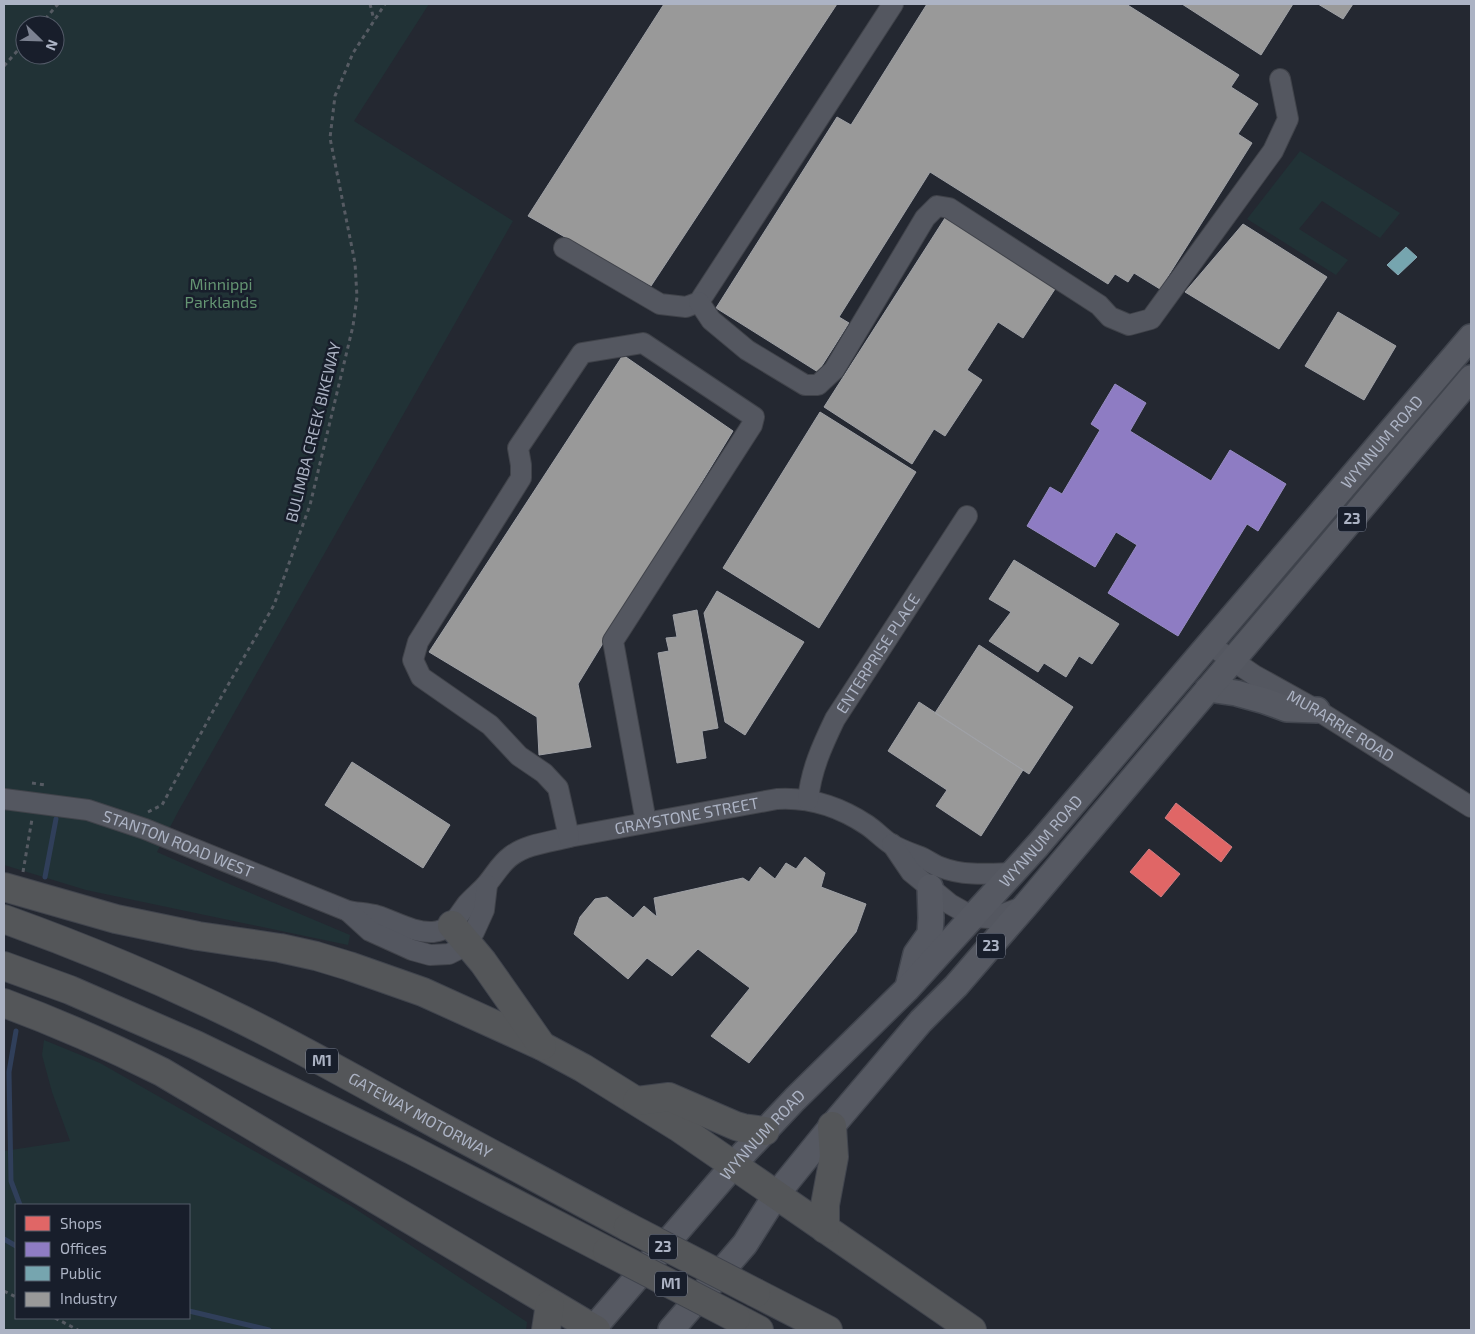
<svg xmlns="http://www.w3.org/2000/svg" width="1475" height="1334" viewBox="0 0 1475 1334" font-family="'Exo 2',sans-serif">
	<rect width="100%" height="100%" fill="#242831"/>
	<path fill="#213236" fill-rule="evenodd" d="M4 4H429L354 121 513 221 179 810 157 852 220 880 350 935 348 945 86 890 4 865ZM25 25H55V55H25Z
		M1300 151 1400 213 1380 238 1322 201 1299 229 1348 260 1336 275 1247 219Z
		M44 1040 100 1063 351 1206 527 1322 526 1330H4V1151L70 1141 52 1092 42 1055ZM16 1205H189V1318H16Z"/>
	<path fill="#e06666" stroke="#d07d82" d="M1176 803 1232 847 1221 862 1165 818Z
		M1149 849 1180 874 1161 897 1130 872Z"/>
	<path fill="#8e7cc3" stroke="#978cc3" d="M1115 384 1146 403 1130 431 1211 481 1230 450 1286 484 1258 531 1247 524 1178 636 1108 593 1137 545 1116 532 1095 567 1027 526 1050 487 1062 494 1100 430 1091 424Z"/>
	<path fill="#76a5af" stroke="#86a9b5" d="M1406 247 1417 257 1398 275 1387 265Z"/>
	<path fill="#999" stroke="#9fa1a6" d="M664 4H837L651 286 528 216Z
		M927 4H1126L1239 75 1231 87 1258 104 1238 134 1252 143 1160 289 1134 273 1128 282 1115 274 1108 284 930 172 839 317 849 323 818 372 716 308 837 117 851 125Z
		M1182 4H1293L1261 55Z
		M1318 4H1353L1343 19Z
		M945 218 1055 289 1023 338 998 322 967 370 982 380 945 436 934 429 912 464 824 407Z
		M1243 224 1327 277 1279 349 1185 292Z
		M1338 312 1396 346 1364 400 1305 366Z
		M623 355 733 431 578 684 591 747 539 755 537 717 429 652Z
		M820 412 916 472 819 628 723 568Z
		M1014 560 1119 624 1092 664 1079 656 1066 677 1044 663 1038 672 989 641 1011 612 989 599Z
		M717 591 804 642 745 735 725 722 704 613Z
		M697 610 718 728 702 731 706 758 677 763 658 653 669 651 666 638 677 637 673 615Z
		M979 645 1073 707 1029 774 935 713Z
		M919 702 1023 770 981 836 936 806 947 790 888 751Z
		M352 762 450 825 423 868 325 805Z
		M805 857 825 873 821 887 866 904 856 932 749 1063 711 1036 750 988 698 949 672 976 647 958 628 979 574 934 580 917 595 899 607 897 633 918 644 906 657 917 654 898 743 878 749 882 760 867 775 879 786 863 796 869Z"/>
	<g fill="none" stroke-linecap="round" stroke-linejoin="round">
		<path stroke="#303f5a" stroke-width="5" d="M45 877 56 819
			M16 1031 9 1072 11 1181 20 1205
			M4 1239 16 1246
			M189 1311 269 1330"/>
		<defs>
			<g id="minor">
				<path d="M564 248 660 304 686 307 699 302 893 4"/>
				<path d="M699 302 711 320 747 350 805 385H818L834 370 925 218 937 206 949 208 1099 305 1110 317 1129 325 1151 319 1273 151 1288 119 1280 79"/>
				<path id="s1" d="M1209 644 1254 675 1317 710 1471 807"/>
				<path id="s2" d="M4 799 88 810 145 829 348 911C358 913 368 913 378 916 396 922 414 933 433 932 452 930 457 917 467 904 473 897 480 892 486 885 495 875 500 864 511 856 527 844 550 842 569 837L777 799C809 797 840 807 867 825 876 831 883 839 891 844 901 850 913 854 923 858 929 861 934 865 940 867 963 876 988 874 1012 873"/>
				<path id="s3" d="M808 800C811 770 822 746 835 719L967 516"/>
				<path d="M569 837 558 788 544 773 519 756 490 725 421 677 413 660 418 642 521 478V465L518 448 582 353 643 343 754 417 752 425 613 641 646 822"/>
				<path d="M892 844 911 872 950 904 973 917 989 918 998 916 1025 906"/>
				<path d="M348 911 370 931 412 950 430 955 449 954 457 950 467 942 474 932 484 910 487 885"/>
			</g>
			<g id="major">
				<path d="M1208 689 1236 693 1265 701 1287 709 1317 710"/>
				<path d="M908 987 916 954 930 934 931 918 930 887"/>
				<path id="s4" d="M592 1330 745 1152 795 1099 907 989 1038 845 1471 337"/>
				<path d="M671 1330 745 1244 776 1195 832 1126 921 1021 956 986 1026 905 1471 378"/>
			</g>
			<g id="highway">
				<path d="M4 887 116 919 198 936 280 948 316 956 349 966 423 992 542 1046 583 1068 678 1127 972 1330"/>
				<path id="s5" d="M4 919C85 948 164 981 241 1019 308 1052 372 1089 438 1125 501 1159 565 1193 628 1227"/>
				<path d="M452 925 483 962 542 1046"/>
				<path d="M4 966 70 990 196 1045 412 1150 607 1251"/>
				<path d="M4 1003C58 1023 110 1046 162 1072L596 1330"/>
				<path d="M637 1101 669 1097 736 1126 743 1128 765 1131"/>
				<path d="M825 1229V1205L834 1157 832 1126"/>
				<path d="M756 1293 828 1330"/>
				<path d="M736 1318 759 1330"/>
				<path d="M546 1330 550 1304"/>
			</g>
		</defs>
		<use href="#minor" stroke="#40434a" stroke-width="22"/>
		<use href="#major" stroke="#41454e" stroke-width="28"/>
		<use href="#highway" stroke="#40444d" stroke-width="30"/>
		<path stroke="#565b63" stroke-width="3" stroke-dasharray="4 4" stroke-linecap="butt" d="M370 4 374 20
			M40 25 58 4
			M4 66 25 42
			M32 783 45 785
			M148 812 162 805 212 713 274 605 310 505 353 326 357 297 355 263 330 138 335 96 353 53 385 4
			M23 872 32 819
			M4 1291 16 1297
			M55 1318 78 1330"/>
		<use href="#minor" stroke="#545760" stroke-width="20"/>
		<use href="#major" stroke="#565962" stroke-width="25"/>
		<use href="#highway" stroke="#545659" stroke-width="28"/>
		<defs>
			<path id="highway-bridge" d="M628 1227 756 1293
				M607 1251 736 1318"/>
		</defs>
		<use href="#highway-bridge" stroke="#40444d" stroke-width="30" stroke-linecap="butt"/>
		<use href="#highway-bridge" stroke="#545659" stroke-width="28"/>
	</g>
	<g text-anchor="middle" stroke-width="5" stroke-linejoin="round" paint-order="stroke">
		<g fill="#181e2b" stroke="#808696" stroke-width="1">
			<rect x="1338" y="506.5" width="28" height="25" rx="4"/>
			<rect x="977" y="933.5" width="28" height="25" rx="4"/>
			<rect x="306" y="1048.5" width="32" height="25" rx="4"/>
			<rect x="649" y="1234.5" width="28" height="25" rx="4"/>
			<rect x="655" y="1271.5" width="32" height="25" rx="4"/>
		</g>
		<g font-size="15" font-weight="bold" fill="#acb3c4">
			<text x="1352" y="524">23</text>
			<text x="991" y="951">23</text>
			<text x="322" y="1066">M1</text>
			<text x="663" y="1252">23</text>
			<text x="671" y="1289">M1</text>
		</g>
		<g font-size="16" fill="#649472" stroke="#181e2b">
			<text x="221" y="290">Minnippi<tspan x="221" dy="18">Parklands</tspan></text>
		</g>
		<g font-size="16" fill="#acb3c4" stroke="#181e2b">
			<text transform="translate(313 432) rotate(-76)" y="6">BULIMBA CREEK BIKEWAY</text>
			<text dy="6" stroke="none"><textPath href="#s4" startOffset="1189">WYNNUM ROAD</textPath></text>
			<text dy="6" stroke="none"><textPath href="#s3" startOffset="164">ENTERPRISE PLACE</textPath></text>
			<text dy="6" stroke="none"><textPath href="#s1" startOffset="155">MURARRIE ROAD</textPath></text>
			<text dy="6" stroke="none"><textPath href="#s2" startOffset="744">GRAYSTONE STREET</textPath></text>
			<text dy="6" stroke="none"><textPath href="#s4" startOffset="664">WYNNUM ROAD</textPath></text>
			<text dy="6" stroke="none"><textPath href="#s2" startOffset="181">STANTON ROAD WEST</textPath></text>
			<text dy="6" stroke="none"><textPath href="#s5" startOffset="461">GATEWAY MOTORWAY</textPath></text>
			<text dy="6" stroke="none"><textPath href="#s4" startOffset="259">WYNNUM ROAD</textPath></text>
		</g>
	</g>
	<rect width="1475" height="1334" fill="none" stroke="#acb3c4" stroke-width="10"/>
	<rect x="15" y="1204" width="175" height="115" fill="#181e2b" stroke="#535a68"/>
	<rect x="25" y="1216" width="25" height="15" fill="#e06666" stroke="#535a68"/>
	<text x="60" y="1229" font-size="15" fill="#acb3c4">Shops</text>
	<rect x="25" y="1242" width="25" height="15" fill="#8e7cc3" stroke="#535a68"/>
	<text x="60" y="1254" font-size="15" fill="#acb3c4">Offices</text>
	<rect x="25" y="1266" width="25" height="15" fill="#76a5af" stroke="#535a68"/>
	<text x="60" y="1279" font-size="15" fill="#acb3c4">Public</text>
	<rect x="25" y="1292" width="25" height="15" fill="#999999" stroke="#535a68"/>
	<text x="60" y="1304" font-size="15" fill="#acb3c4">Industry</text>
	<g transform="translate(40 40) rotate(113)"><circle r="24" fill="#181e2b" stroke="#535a68"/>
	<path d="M0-4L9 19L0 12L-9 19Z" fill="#7c8291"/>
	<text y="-8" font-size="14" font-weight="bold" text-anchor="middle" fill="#acb3c4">N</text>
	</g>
</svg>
